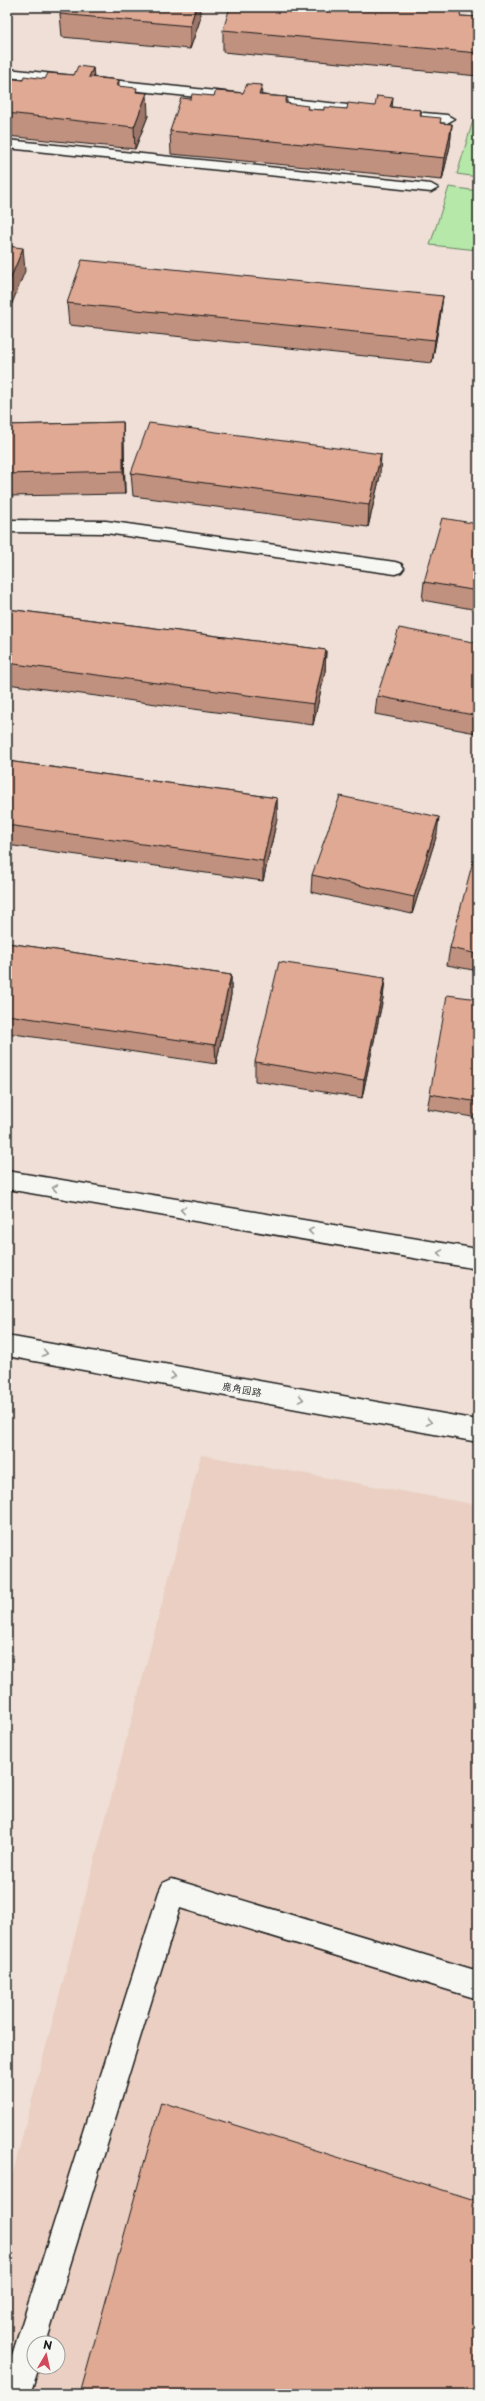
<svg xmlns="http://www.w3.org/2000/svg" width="485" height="2401" viewBox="0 0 485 2401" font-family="'Playpen Sans','LXGW WenKai TC',sans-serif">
	<rect width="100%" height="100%" fill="#efdfd6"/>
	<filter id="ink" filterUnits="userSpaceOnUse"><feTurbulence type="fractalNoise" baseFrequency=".025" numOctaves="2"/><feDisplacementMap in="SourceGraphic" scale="8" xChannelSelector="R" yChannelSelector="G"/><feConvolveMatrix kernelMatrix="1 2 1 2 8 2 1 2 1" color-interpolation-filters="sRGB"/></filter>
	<g filter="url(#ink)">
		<path fill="#eacfc2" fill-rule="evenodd" d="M201 1455 478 1505V2394H7V2195ZM34 2343H58V2367H34Z"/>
		<path fill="#b5e8a9" stroke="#688262" d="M478 104V177L457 174Z
			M449 187 478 191V250L430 245Z"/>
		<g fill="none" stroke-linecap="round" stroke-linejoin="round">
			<defs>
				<path id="minor" d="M7 69 376 108 383 112 376 116 7 77Z
					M412 112 447 115 454 119 447 123 407 119 405 116Z
					M7 140 431 184 438 188 431 192 7 148Z
					M7 520 106 521 395 562 401 564 404 568 401 572 395 574 106 533 7 532Z
					M7 1171 478 1249V1269L7 1189Z
					M7 1336 478 1420V1442L7 1356Z
					M172 1879 478 1971V1999L180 1908 46 2343H34V2367H39L30 2394H7V2371L159 1892 163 1883Z"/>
			</defs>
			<use href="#minor" stroke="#1c1c1c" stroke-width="3"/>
			<use href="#minor" fill="#f6f6f2" fill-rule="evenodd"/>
		</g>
		<path fill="#c0917f" stroke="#1c1c1c" d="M63 7H200V20L190 49 62 37 60 14Z
			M354 7V9L369 10 390 9 391 7H433V8L461 16 478 17V76L223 52V30Z
			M93 68 94 77 119 80V86L137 92 148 116 135 149 7 136V75L8 78 23 80 45 79 74 75Z
			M262 95 287 97V103L308 109 324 110 392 107 421 110V116L441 123 452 124 450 146 442 180 171 154 170 131 191 99 214 96Z
			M443 296 440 318 432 363 69 325 67 303Z
			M123 422 124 445 125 494 7 496V425Z
			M131 473 380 476 368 527 133 496Z
			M478 524V610L422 600 424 582Z
			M7 609 326 650 325 672 313 725 7 684Z
			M478 643V727L476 733 375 714 377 696Z
			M7 761 277 798V819L263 881 7 845Z
			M437 834 412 914 311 892 312 875Z
			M478 862V971L447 965 450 948Z
			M7 943 231 975V995L216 1064 7 1033Z
			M385 978 383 998 362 1098 255 1081V1062Z
			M478 999V1118L427 1109 430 1094Z"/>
		<path fill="#9c7668" stroke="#1c1c1c" d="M196 7H200V20L190 49V26Z
			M93 68 95 90 89 77Z
			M262 85 261 108 259 95Z
			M147 93 148 116 135 149 134 127Z
			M393 98 391 120 390 107Z
			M452 124 450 146 442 180 445 158Z
			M23 248 25 271 7 316V287Z
			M443 296 440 318 432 363 435 340Z
			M123 422 124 445 125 494 123 471Z
			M381 454 380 476 368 527 369 505Z
			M326 650 325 672 313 725 314 704Z
			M478 721V727L476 733Z
			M277 798V819L263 881V861Z
			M439 817 437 834 412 914 414 897Z
			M231 975V995L216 1064 215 1045Z
			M385 978 383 998 362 1098 364 1080Z"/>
		<path fill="#dfa994" stroke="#1c1c1c" d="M63 7H196L190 26 60 14Z
			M230 7H353V9L369 10 370 7 390 9 391 7H432V8L461 10 460 16 478 17V53L223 30Z
			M78 66 93 68 89 77 119 80 117 86 137 88 136 92 147 93 134 127 7 113V78L23 80 24 76 45 79 48 73 74 75Z
			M247 84 262 85 259 95 287 97 285 103 308 106 307 109 324 110V107L347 109 348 103 375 106 377 96 393 98 390 107 421 110 420 116 441 118 440 123 452 124 445 158 170 131 181 98 191 99 192 94 214 96 216 91 243 93Z
			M7 246 23 248 7 287Z
			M82 260 443 296 435 340 67 303Z
			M123 422V471L7 474V425Z
			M149 423 381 454 369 505 131 473Z
			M442 518 478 524V591L424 582Z
			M7 609 326 650 314 704 7 663Z
			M399 628 478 643V716L377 696Z
			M7 761 277 798 263 861 7 825Z
			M340 796 439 817 414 897 312 875Z
			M473 861 478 862V954L450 948Z
			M7 943 231 975 215 1045 7 1015Z
			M279 962 385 978 364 1080 255 1062Z
			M447 995 478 999V1102L430 1094Z
			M161 2102 478 2201V2394H80Z"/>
		<defs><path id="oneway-chevron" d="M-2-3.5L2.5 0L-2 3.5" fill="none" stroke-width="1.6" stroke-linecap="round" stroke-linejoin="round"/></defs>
		<g stroke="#949492">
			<use href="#oneway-chevron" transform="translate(55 1188) rotate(-171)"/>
			<use href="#oneway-chevron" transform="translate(183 1210) rotate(-171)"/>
			<use href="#oneway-chevron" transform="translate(311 1231) rotate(-171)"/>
			<use href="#oneway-chevron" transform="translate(440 1253) rotate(-171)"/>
			<use href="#oneway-chevron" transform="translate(45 1353) rotate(10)"/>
			<use href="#oneway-chevron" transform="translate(173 1376) rotate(10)"/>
			<use href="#oneway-chevron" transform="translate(301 1399) rotate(10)"/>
			<use href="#oneway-chevron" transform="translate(429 1422) rotate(10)"/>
		</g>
	</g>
	<g text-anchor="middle" stroke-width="3" stroke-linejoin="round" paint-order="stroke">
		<g font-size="10" fill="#1c1c1c" stroke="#f6f6f2">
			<text transform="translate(242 1389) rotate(10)" y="4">鹿角园路</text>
		</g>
	</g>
	<rect width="485" height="2401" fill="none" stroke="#f6f6f2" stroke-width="24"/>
	<rect x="12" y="12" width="461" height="2377" fill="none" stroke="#1c1c1c" stroke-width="1.5" filter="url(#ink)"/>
	<g transform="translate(46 2355) rotate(9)"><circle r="19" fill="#f6f6f2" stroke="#9f9f9c"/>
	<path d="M0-3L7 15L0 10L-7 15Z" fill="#d1495b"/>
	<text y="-6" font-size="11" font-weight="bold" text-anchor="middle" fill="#1c1c1c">N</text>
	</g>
</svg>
